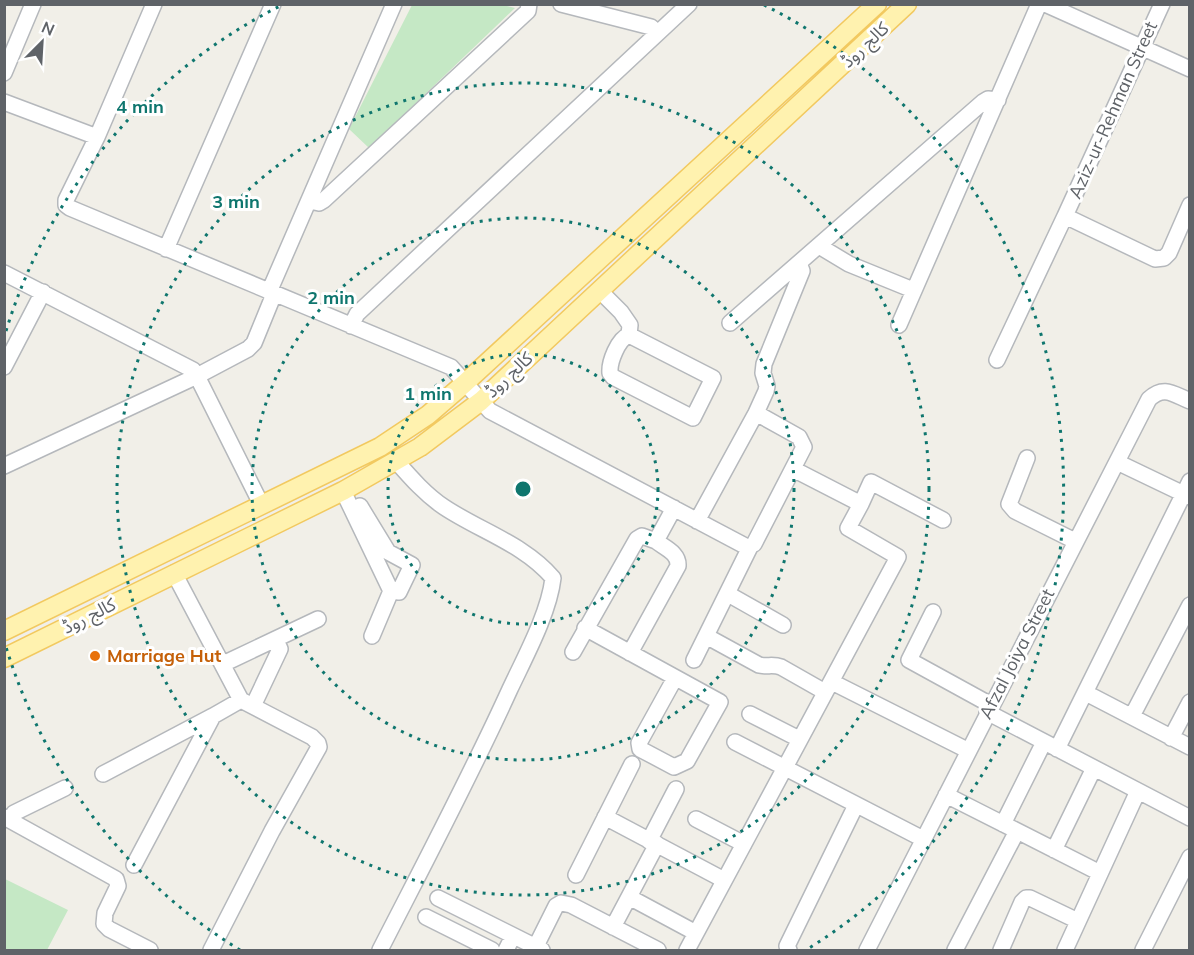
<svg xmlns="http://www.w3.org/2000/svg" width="1194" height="955" viewBox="0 0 1194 955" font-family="Mulish,'Noto Sans Arabic',sans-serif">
	<rect width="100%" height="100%" fill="#f1efe8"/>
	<path fill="#c5e8c5" d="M499 4 515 8 369 148 349 129 412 5Z
		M5 879 68 910 47 950H5Z"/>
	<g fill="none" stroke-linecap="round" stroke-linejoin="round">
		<defs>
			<path id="minor" d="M154 4 97 137 66 200V205L70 208 451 367 490 411 747 547 754 544 804 447 799 437 756 413
				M561 4 651 27 658 33
				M1045 4 1190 69
				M4 73 33 4
				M4 102 97 137
				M310 201 319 203 324 200 528 11 529 4
				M1065 216 1162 4
				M819 246 849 264 913 290
				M166 249 273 4
				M4 273 193 370 197 376 261 504
				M600 291 621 312 630 325 629 335C618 339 609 362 610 373L613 377 693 418 713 378 629 335
				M269 292 394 4
				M730 323 983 102 988 99 998 100
				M899 325 1039 4
				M351 326 357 314 689 4
				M997 360 1065 216 1155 259 1164 258 1169 253 1190 205
				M4 367 43 292
				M1027 458 1009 504 1015 511 1075 541
				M1117 462 1190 497
				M4 466 197 376 248 349 254 343 274 294
				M793 469 861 504 871 482 943 520
				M343 491 391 591 372 636
				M360 506 388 552 412 565 399 592 391 591
				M697 521 756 413 766 391 767 386 763 373 764 364 802 271 799 263
				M728 594 783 625
				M933 612 909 660 991 705
				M585 628 720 702 687 761 674 767 640 749 639 743 675 678
				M706 636 759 665C767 667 773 664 781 667L825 692
				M573 652 637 539 642 536 656 541
				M630 653 678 566C679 553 665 548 656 541L674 508
				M694 660 750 547
				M223 664 318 619
				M832 682 969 751
				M1086 693 1190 747
				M253 706 280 649 276 640
				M987 712 1190 818
				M750 714 799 739
				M1132 716 1190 605
				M1171 738 1190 702
				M735 742 923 839
				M1057 749 1190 481
				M103 774 213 716
				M946 795 1100 873
				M4 817 116 879 118 886 105 913 104 924 109 929 150 950
				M605 817 724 880
				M696 819 744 844
				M10 820 14 813 65 788
				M1003 824 1044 742
				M649 841 676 789
				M1054 850 1094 768
				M134 865 213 716 241 700 174 573
				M576 875 632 764
				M629 897 696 933
				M438 898 542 950
				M426 917 492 950
				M613 927 657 844
				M211 950 272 831 319 747 318 743 312 737 241 700
				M380 950C424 864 470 777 510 689 525 657 549 613 553 578 524 544 480 531 444 507 426 495 411 478 397 462
				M506 950 513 936
				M534 950 556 906 561 903 571 905 658 950
				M687 950C756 819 828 689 898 557L848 528 861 504
				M789 950 787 946 856 805
				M867 950 1149 399C1164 385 1173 394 1190 401
				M955 950 1017 831
				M1001 950 1022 902 1026 898H1030L1078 921
				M1065 950 1138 791
				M1143 950 1190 857"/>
			<path id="major" d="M4 631 380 447 428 415 465 383 877 4
				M4 658 343 491 420 447 481 401 907 4"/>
		</defs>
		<use href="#minor" stroke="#b5b8bc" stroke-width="18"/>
		<use href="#major" stroke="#f2c960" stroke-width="21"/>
		<use href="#minor" stroke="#fff" stroke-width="15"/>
		<use href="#major" stroke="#fff2af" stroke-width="18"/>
	</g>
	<g fill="none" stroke="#0f766e" stroke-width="3" stroke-dasharray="3 6">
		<circle cx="523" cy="489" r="135"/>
		<circle cx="523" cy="489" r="271"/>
		<circle cx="523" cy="489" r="406"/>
		<path d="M240 950A541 541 0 0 1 6 647M6 331A541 541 0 0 1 282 5M764 5A541 541 0 0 1 806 950"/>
	</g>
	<circle fill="#e8710a" stroke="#fff" stroke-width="2" cx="95" cy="656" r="6"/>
	<g text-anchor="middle" stroke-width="6" stroke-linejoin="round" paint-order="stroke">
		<g font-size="18" fill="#5f6368" stroke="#fff">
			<text transform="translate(865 45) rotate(-43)" y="6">کالج روڈ</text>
			<text transform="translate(1113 110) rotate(-66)" y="6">Aziz-ur-Rehman Street</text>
			<text transform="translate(509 375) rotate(-43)" y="6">کالج روڈ</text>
			<text transform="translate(89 616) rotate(-27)" y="6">کالج روڈ</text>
			<text transform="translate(1017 654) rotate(-63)" y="6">Afzal Joiya Street</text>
		</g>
		<g font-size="18" font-weight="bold" fill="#c56008" stroke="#fff" text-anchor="start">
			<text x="107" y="662">Marriage Hut</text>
		</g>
	</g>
	<circle cx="523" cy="489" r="9" fill="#0f766e" stroke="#fff" stroke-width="3"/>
	<g font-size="18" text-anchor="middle" font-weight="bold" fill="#0f766e" stroke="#fff" stroke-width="6" stroke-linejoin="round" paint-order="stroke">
		<text x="140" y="113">4 min</text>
		<text x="236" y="208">3 min</text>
		<text x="331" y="304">2 min</text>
		<text x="428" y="400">1 min</text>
	</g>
	<rect width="1194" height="955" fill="none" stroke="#5f6368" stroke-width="12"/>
	<g transform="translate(42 42) rotate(24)" stroke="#ffffff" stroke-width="4.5" paint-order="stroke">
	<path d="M0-4.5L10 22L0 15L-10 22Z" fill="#5f6368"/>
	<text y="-9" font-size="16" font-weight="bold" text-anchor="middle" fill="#5f6368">N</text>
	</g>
</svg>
